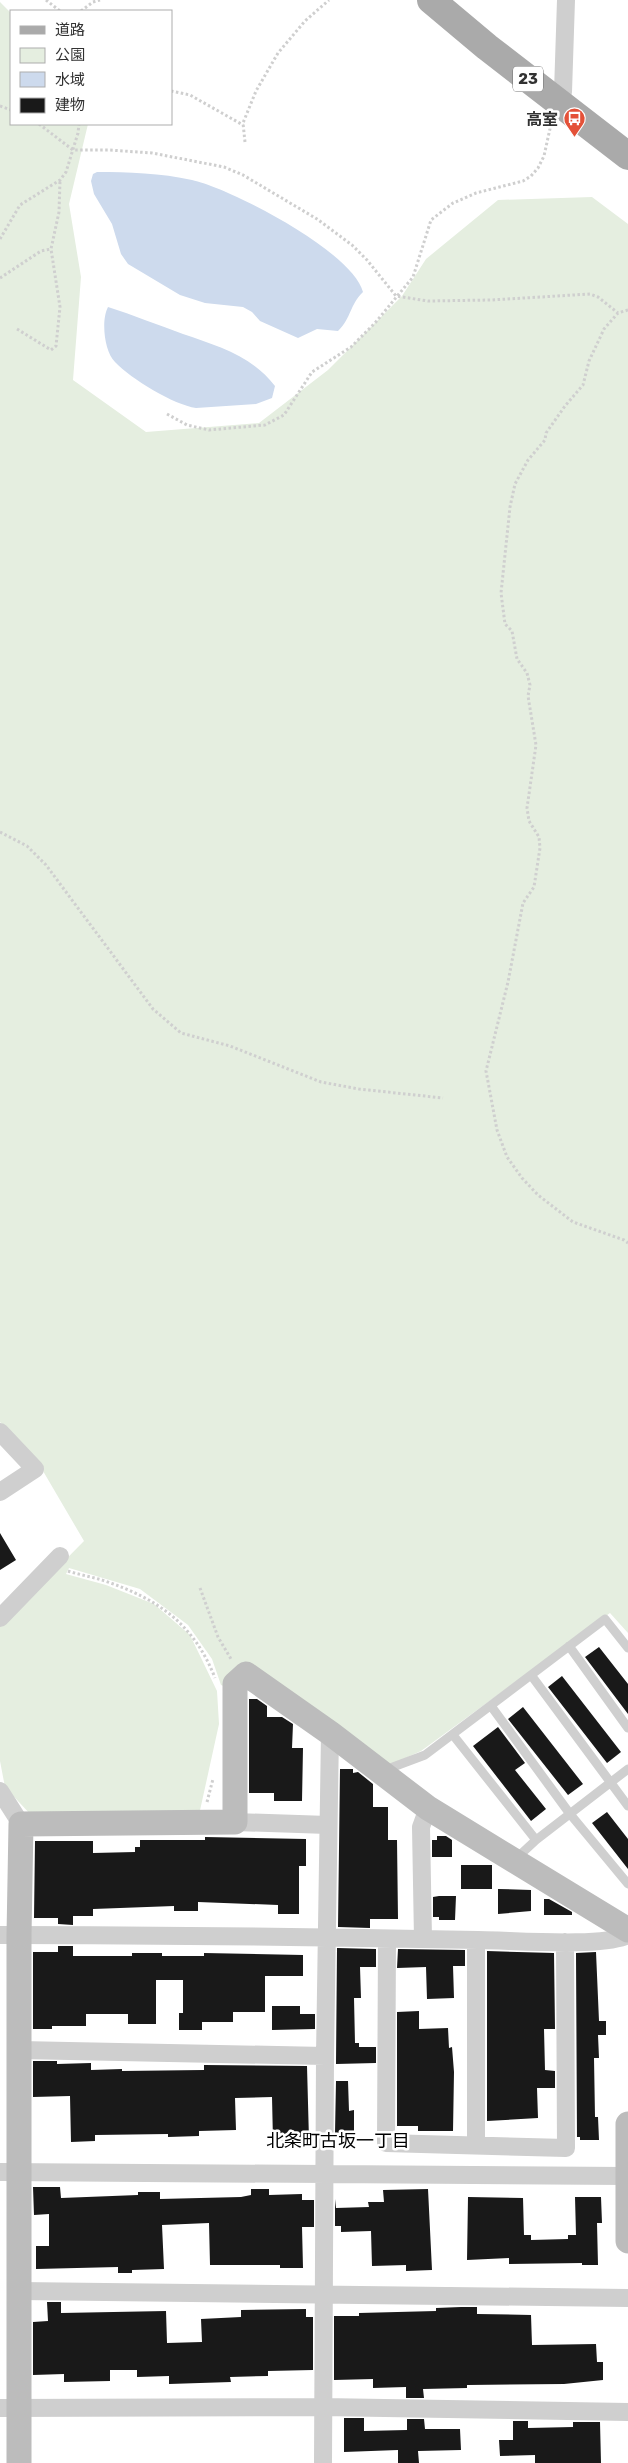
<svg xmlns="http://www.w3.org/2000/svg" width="628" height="2463" viewBox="0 0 628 2463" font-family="Rubik,'Noto Sans JP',sans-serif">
	<rect width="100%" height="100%" fill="#fff"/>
	<path fill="#e5eee0" d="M0 2 11 13V124H88L69 204 81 277 73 380 146 432 259 423 328 370 402 296 426 259 498 200 592 197 628 224V1633L610 1613 421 1751 381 1769 243 1680 226 1687 221 1685 212 1659 188 1625 140 1589 69 1568 66 1574 106 1585 154 1604 190 1635 217 1691 219 1724 199 1815H31L5 1787 0 1761V1626L84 1541 43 1471 0 1422Z"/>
	<path fill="#cddaed" d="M97 172C128 172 161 173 192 180 232 189 353 252 363 292 349 306 352 317 338 331L317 329 298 338 260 321 252 312 243 307 205 303 180 295 128 264 121 254 112 224 94 194 91 181 93 174Z
		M108 307C133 315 158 325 183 334 218 346 252 356 275 386L272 398 256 404 196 408C174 405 131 379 115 362 104 351 101 320 108 307Z"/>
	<path fill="#191919" d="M0 1533 16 1560 0 1570Z
		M599 1647 628 1684V1714L585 1657Z
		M562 1676 621 1752 607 1763 548 1687Z
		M249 1699H257L267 1706V1717H282L293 1724 292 1748H303L302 1801H274V1793H249Z
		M523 1707 583 1784 568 1795 508 1719Z
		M498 1727 525 1763 515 1770 546 1809 531 1821 473 1746Z
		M340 1769H353V1773L358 1772 373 1784V1807H388V1840H397L398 1919H370V1928L338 1927Z
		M607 1812 628 1839V1869L592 1823Z
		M437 1836H446L452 1840V1857H432V1840H437Z
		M205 1837 306 1839V1866H299V1914H278V1905L198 1902V1911H174V1906L93 1909V1916H73V1925L58 1924V1918H34L35 1841H93V1853L135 1852V1847H140V1840H205Z
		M461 1865H492V1889H461Z
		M498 1889 531 1890V1911L498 1914Z
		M439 1896H456L455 1920H439V1917H433V1897Z
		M544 1899H549L572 1912V1915H544Z
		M58 1946H73V1956H132V1953H162V1956H204V1953L303 1955V1976H265V2012H233V2022H202V2030H179V2013H183V1980H156V2024H128V2014H86V2026H52V2029H33V1952H58Z
		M337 1948 376 1949V1967H360L361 1998H354L355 2043H359V2047H376V2063L336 2064Z
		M398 1949 465 1950V1966H453L454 1998 427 1999 426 1967 397 1968Z
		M487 1951 554 1953 555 2029H544L545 2070 555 2071V2088H537L538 2118 487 2121Z
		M596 1952 599 2021H606V2035H598L599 2058H594L595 2117H598L599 2140H580V2137H577L576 1953Z
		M272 2006H300V2014H315V2029L272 2030Z
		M419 2011V2029L448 2028 449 2048 452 2047 454 2072 453 2131H418V2126H397V2012Z
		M33 2061H57V2064L91 2063V2070L122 2069V2071L204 2070V2065L307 2066 309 2140 273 2141 272 2097 235 2098 236 2130 199 2131V2136L168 2137V2134L95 2135V2141L71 2142 70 2096 33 2097Z
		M336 2081H348L349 2111 354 2110V2132L335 2133Z
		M33 2187H60L61 2198 138 2195V2192H160V2199L241 2197 251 2195V2189H269V2195L302 2194V2200H314V2227H302L303 2268H280V2265H210L209 2223 162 2225 164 2269 132 2270V2273H118V2267L36 2269V2246H49V2214L34 2215Z
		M428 2189 432 2270 406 2271V2265L372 2266 371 2231 341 2232V2226H335V2199L336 2208 369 2207 368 2202H384L383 2190Z
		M468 2197 523 2198 524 2235H531V2240L568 2239V2235H576L575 2197H601L602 2223H597L598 2265H582V2263L509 2264V2258L467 2260Z
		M47 2302H61V2313L166 2311 167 2343 202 2342 201 2319 241 2317V2310L306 2309V2317H313V2370L268 2371V2376L230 2377 231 2382 169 2384V2376L137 2377V2370H110V2381L64 2382V2374L33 2375V2322L48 2321Z
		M461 2307H477V2314L531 2315 532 2345 596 2344 597 2362H603V2380L564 2384 467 2385V2388L423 2389 424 2398H406V2387L373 2388V2379L334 2380V2316H359V2313L436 2311V2308Z
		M344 2418H364V2431L407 2430V2419H424L425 2429H460L461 2450 418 2451 419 2463H398V2450L344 2452Z
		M513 2421H528V2428L573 2427V2422H600L601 2463H535V2455L500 2456 499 2440H513Z"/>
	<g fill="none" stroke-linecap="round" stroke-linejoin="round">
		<path stroke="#cfcfcf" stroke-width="3" stroke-dasharray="2.5 2.5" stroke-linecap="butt" d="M46 0 60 11
			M81 11 93 2 100 0
			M171 91 190 95 243 125
			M0 106 11 110
			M39 124 73 150H109L152 153 224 167 243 175 317 219 352 245 367 260 396 296 428 301 491 300 590 294 598 297 618 313
			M245 142 243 123 256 91 278 53 305 21 329 0
			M0 239 20 205 60 180 66 172 78 133 79 124
			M0 278 41 251 51 249
			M628 310 618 313 604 329 589 361 583 385 565 406 546 433 545 440 528 460 515 484 510 507 501 593 505 624 512 631 517 659 527 673 530 685 528 696 536 745 527 808 529 821 539 837 540 848 534 887 523 903 508 982 486 1071 497 1130 507 1157 522 1178 538 1195 573 1222 624 1240 628 1243
			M17 329 51 350 56 346 60 307 51 249 59 212 60 180
			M167 414 187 425 209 430 265 425 284 415 312 372 351 347 375 323 413 277 431 220 453 203 476 193 523 181 531 176 538 168 544 156 551 124
			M0 832 27 846 46 865 153 1009 181 1033 230 1046 321 1082 359 1089 443 1098
			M68 1571C80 1575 93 1577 105 1581 158 1599 194 1624 215 1678
			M200 1588 218 1637 231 1659
			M207 1802 213 1779"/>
		<path stroke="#cfcfcf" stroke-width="9" d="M569 1646 628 1728
			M531 1675 628 1806
			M491 1706 570 1814 628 1884
			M453 1735 536 1840
			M385 1770 425 1755 605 1619 628 1648
			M519 1862 522 1853 536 1840 628 1769"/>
		<path stroke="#cfcfcf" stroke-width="18" d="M556 100 563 92 566 0
			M0 1432 35 1469 0 1492
			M0 1618 60 1556
			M0 1791 21 1824
			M235 1822 328 1825
			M0 1935C159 1935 318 1937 478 1940 511 1940 601 1948 628 1935
			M387 1939 386 2143 566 2148 565 1942
			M423 1939 421 1827 428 1808
			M19 2050 325 2056
			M476 2145V1940
			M0 2172 627 2176
			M19 2291 628 2298
			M0 2408 322 2407 628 2412
			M323 2463 325 2056 330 1733"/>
		<path stroke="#bcbcbc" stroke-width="25" d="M628 2124V2241
			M19 2463V1935L21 1824 235 1822V1684L246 1674 330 1733 428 1808 628 1930"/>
		<path stroke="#aaa" stroke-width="28" d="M431 0 487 47 628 156"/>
	</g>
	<defs>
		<symbol id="bus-pin" viewBox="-11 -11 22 30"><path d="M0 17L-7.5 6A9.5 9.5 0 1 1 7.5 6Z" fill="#e45138" stroke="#fff"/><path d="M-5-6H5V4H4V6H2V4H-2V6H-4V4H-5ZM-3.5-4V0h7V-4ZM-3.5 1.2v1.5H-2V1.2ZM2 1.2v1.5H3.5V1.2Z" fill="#fff"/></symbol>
	</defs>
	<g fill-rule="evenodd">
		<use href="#bus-pin" x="562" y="106" width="25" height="34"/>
	</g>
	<g text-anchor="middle" stroke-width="5" stroke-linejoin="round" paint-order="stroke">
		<rect fill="#fff" stroke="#707070" stroke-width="1" x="513" y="66.5" width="30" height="25" rx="4"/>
		<g font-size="15" font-weight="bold" fill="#323232">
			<text x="528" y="84">23</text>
		</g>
		<g font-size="16" font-weight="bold" fill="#323232" stroke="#fff" text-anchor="end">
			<text x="558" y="125">高室</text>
		</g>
		<g font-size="18" fill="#000" stroke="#fff">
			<text x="338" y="2147">北条町古坂一丁目</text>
		</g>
	</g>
	<rect x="10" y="10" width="162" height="115" fill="#ffffff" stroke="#adadad"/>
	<rect x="20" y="26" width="25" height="8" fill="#aaaaaa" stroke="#adadad"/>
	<text x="55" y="35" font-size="15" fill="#323232">道路</text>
	<rect x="20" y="48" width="25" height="15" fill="#e5eee0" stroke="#adadad"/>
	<text x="55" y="60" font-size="15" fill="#323232">公園</text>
	<rect x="20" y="72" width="25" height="15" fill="#cddaed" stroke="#adadad"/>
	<text x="55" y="85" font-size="15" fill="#323232">水域</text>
	<rect x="20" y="98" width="25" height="15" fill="#191919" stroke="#adadad"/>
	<text x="55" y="110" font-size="15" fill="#323232">建物</text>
</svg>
